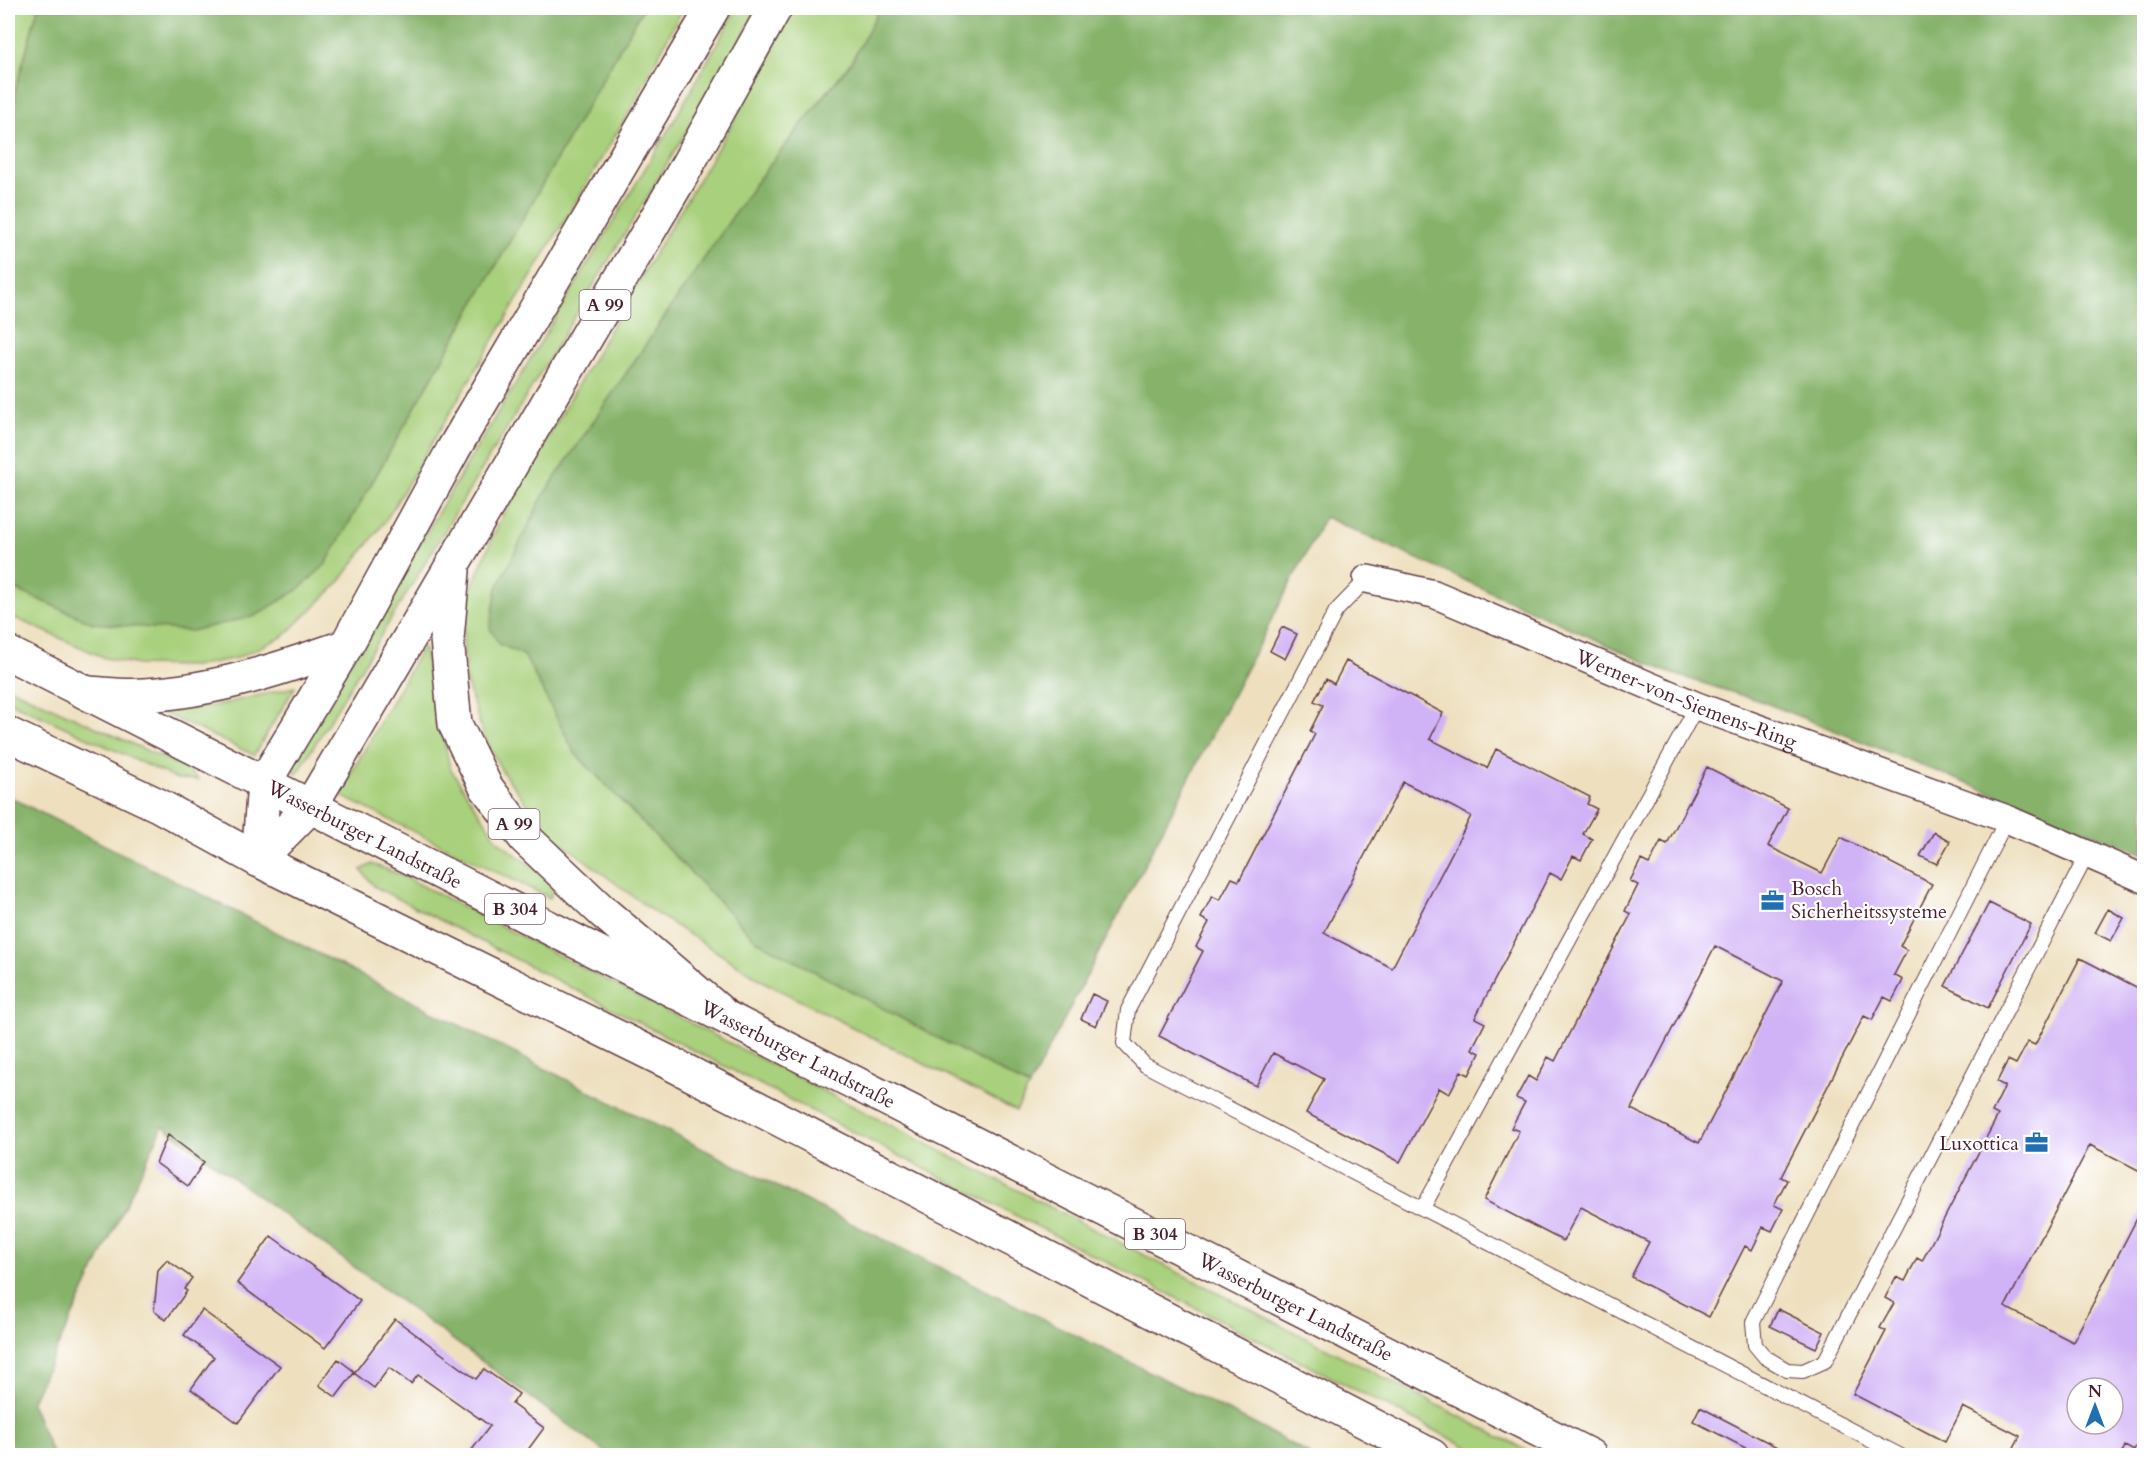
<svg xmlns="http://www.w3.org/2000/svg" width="2152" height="1463" viewBox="0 0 2152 1463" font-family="Cardo,serif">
	<rect width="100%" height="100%" fill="#fff"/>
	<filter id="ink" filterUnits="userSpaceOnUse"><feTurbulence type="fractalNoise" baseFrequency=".0167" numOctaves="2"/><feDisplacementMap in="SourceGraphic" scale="12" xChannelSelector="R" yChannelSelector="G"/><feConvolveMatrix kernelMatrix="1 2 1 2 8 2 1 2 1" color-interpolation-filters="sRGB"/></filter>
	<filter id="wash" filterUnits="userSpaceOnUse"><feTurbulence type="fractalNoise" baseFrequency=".008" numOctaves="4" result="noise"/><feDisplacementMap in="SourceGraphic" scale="24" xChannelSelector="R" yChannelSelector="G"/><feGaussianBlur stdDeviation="1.35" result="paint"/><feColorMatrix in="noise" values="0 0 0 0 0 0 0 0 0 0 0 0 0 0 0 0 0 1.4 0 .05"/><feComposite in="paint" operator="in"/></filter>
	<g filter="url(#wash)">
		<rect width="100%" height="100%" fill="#eee0bf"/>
		<path fill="#a9d07b" stroke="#7a7853" stroke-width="1.5" d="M8 8H38L8 117Z
			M643 8H683L631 109 386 520 337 585 284 636 237 658 194 666 138 665 105 658 8 615V586L93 623 325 565Z
			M737 8H757L724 70 297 774 289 765 455 484 675 119Z
			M793 8H880L852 61 754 185 499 644 524 655 575 753 756 940 1029 1087 1016 1111 766 983 655 913 549 833 502 771 483 734 466 681 463 643 469 593 501 518 634 288 732 124Z
			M423 646 450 768 498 841 555 884 550 898 339 795Z
			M8 687 185 768 199 780 177 779 8 701Z
			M295 687 254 755 161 712 218 705Z
			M372 864 399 874 1535 1455H1483L375 887 361 870Z"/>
		<path fill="#86b26b" stroke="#68684b" stroke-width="1.5" d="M38 8H643L325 565 298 590 255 616 191 631 93 623 8 586V117Z
			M880 8H2144V854L1763 702 1667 672 1325 517 1029 1087 756 940 575 753 524 655 499 644 490 628 497 588 544 494 754 185 852 61Z
			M8 796 764 1180 1256 1425 1311 1455H609L163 1126 31 1403 53 1455H8Z"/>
		<g id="blocks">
			<path fill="#d0b2f6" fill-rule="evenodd" d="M1282 627 1297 634 1285 659 1270 651Z
				M1346 661 1443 713 1430 739 1487 768 1496 749 1590 797 1587 804 1597 809 1583 834 1592 839 1581 860 1573 856 1561 879 1550 873 1475 1018 1485 1023 1472 1049 1480 1053 1469 1075 1461 1071 1449 1094 1439 1088 1400 1162 1306 1113 1324 1079 1273 1053 1256 1086 1159 1036 1203 951 1196 947 1209 922 1201 918 1212 896 1220 900 1232 878 1239 881 1315 734 1310 731 1323 705 1314 701 1326 679 1334 684ZM1403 782 1471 816 1392 968 1324 933Z
				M1707 767 1788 808 1768 846 1822 873 1841 837 1932 884 1900 946 1907 950 1894 975 1903 980 1892 1001 1884 997 1872 1020 1864 1016 1781 1177 1787 1180 1774 1205 1783 1209 1772 1231 1763 1227 1752 1250 1745 1246 1709 1317 1631 1277 1649 1242 1581 1207 1563 1241 1484 1200 1519 1131 1511 1128 1525 1102 1516 1098 1528 1076 1536 1081 1548 1057 1555 1061 1631 914 1625 911 1638 885 1630 881 1641 860 1649 864 1661 841 1667 844ZM1715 946 1783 981 1699 1143 1631 1109Z
				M1934 832 1950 841 1937 864 1920 856Z
				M1989 903 2031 924 1988 1008 1945 986Z
				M2108 909 2124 918 2111 941 2095 933Z
				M2080 958 2144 991V1173L2090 1145 2005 1307 2073 1342 2144 1205V1431L2134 1451 2125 1446 2121 1455H2010L2020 1436 1963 1407 1945 1442 1853 1394 1886 1331 1880 1328 1894 1303 1885 1298 1896 1277 1905 1281 1917 1258 1922 1261 1998 1115 1992 1112 2005 1086 1997 1082 2008 1060 2016 1064 2028 1042 2035 1045ZM2077 1388H2113V1424H2077Z
				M1092 994 1107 1001 1096 1026 1081 1019Z
				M168 1135 204 1162 188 1186 156 1163Z
				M271 1236 360 1301 325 1348 237 1283Z
				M167 1260 192 1278 184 1289 187 1291 166 1320 154 1311 158 1270Z
				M1778 1309 1824 1332 1816 1348 1770 1326Z
				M202 1310 280 1366 238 1423 191 1389 214 1357 184 1335Z
				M395 1319 476 1379 484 1369 519 1394 512 1404 544 1428 524 1455H468L490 1426 418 1375 411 1384 389 1368 374 1388 354 1373 336 1397 319 1385 338 1359 355 1372Z
				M1700 1407 1779 1448 1775 1455H1759L1693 1421Z"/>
		</g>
	</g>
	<g filter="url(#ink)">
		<use href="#blocks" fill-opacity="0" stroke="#633c41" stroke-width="1.5"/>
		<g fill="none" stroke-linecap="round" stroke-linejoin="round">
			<defs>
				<path id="lane" d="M1367 579 1336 611 1128 1010 1124 1043 1145 1065 1901 1456
					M2007 819 1753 1322 1755 1345 1765 1357 1787 1370 1803 1371 1825 1361 2088 853
					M1423 1208 1697 706"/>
				<g id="street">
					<path id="s1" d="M1367 579 1434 594 1697 706 2007 819 2144 879"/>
				</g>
				<g id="primary">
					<path id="s2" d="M8 653 1590 1456"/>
					<path d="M8 734 158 805 258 860 670 1063 1432 1456"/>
				</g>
				<path id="highway" d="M453 571 447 639 455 724 486 787 525 838 603 912 720 1012
					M88 693C107 694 126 697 144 695 214 691 280 669 346 646
					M258 860 310 807 680 178 775 8
					M258 860 264 783 346 646 453 450 713 8"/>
			</defs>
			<use href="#lane" stroke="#633c41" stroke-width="16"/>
			<use href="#street" stroke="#633c41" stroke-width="30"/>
			<use href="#primary" stroke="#633c41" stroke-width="36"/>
			<use href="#highway" stroke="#633c41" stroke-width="36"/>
			<use href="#lane" stroke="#fff" stroke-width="14"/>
			<use href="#street" stroke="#fff" stroke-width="27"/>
			<use href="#primary" stroke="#fff" stroke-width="33"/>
			<use href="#highway" stroke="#fff" stroke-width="33"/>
		</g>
	</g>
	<defs>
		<symbol id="office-bare" viewBox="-9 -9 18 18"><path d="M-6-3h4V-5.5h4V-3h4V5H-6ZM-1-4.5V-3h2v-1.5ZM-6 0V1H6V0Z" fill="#1f6fb2" stroke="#fff" stroke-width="2.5" paint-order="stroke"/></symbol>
	</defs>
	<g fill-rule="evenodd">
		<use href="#office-bare" x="1756" y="884" width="33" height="33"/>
		<use href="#office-bare" x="2020" y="1126" width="33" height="33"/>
	</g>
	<g text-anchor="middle" stroke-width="4.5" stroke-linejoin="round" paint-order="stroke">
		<g fill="#fff" stroke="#80626b" stroke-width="1.5">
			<rect x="579.5" y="290" width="51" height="30" rx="4.5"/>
			<rect x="488.5" y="809" width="51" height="30" rx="4.5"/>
			<rect x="485" y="894" width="60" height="30" rx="4.5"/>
			<rect x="1125" y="1219" width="60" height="30" rx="4.5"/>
		</g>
		<g font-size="18" font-weight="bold" fill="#4a1f2b">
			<text x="605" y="311">A 99</text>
			<text x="514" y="830">A 99</text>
			<text x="515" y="915">B 304</text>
			<text x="1155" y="1240">B 304</text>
		</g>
		<g font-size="20" fill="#4a1f2b" stroke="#fff">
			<text dy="7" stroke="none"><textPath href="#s1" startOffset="342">Werner-von-Siemens-Ring</textPath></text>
			<text dy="7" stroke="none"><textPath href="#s2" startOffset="400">Wasserburger Landstraße</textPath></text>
			<text dy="7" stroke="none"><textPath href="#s2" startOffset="886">Wasserburger Landstraße</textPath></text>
			<text dy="7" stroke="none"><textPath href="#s2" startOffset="1444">Wasserburger Landstraße</textPath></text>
		</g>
		<g font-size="20" fill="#4a1f2b" stroke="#fff" text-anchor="start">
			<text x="1791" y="895">Bosch<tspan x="1791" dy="23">Sicherheitssysteme</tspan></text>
			<text x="2019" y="1150" text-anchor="end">Luxottica</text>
		</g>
	</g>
	<rect width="2152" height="1463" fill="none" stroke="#fff" stroke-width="30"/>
	<g transform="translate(2095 1406)"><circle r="28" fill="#ffffff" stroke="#b7a5aa" stroke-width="1.5"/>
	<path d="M0-4.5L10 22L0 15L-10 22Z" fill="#1f6fb2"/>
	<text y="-9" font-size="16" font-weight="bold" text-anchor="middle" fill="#4a1f2b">N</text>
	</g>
</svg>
